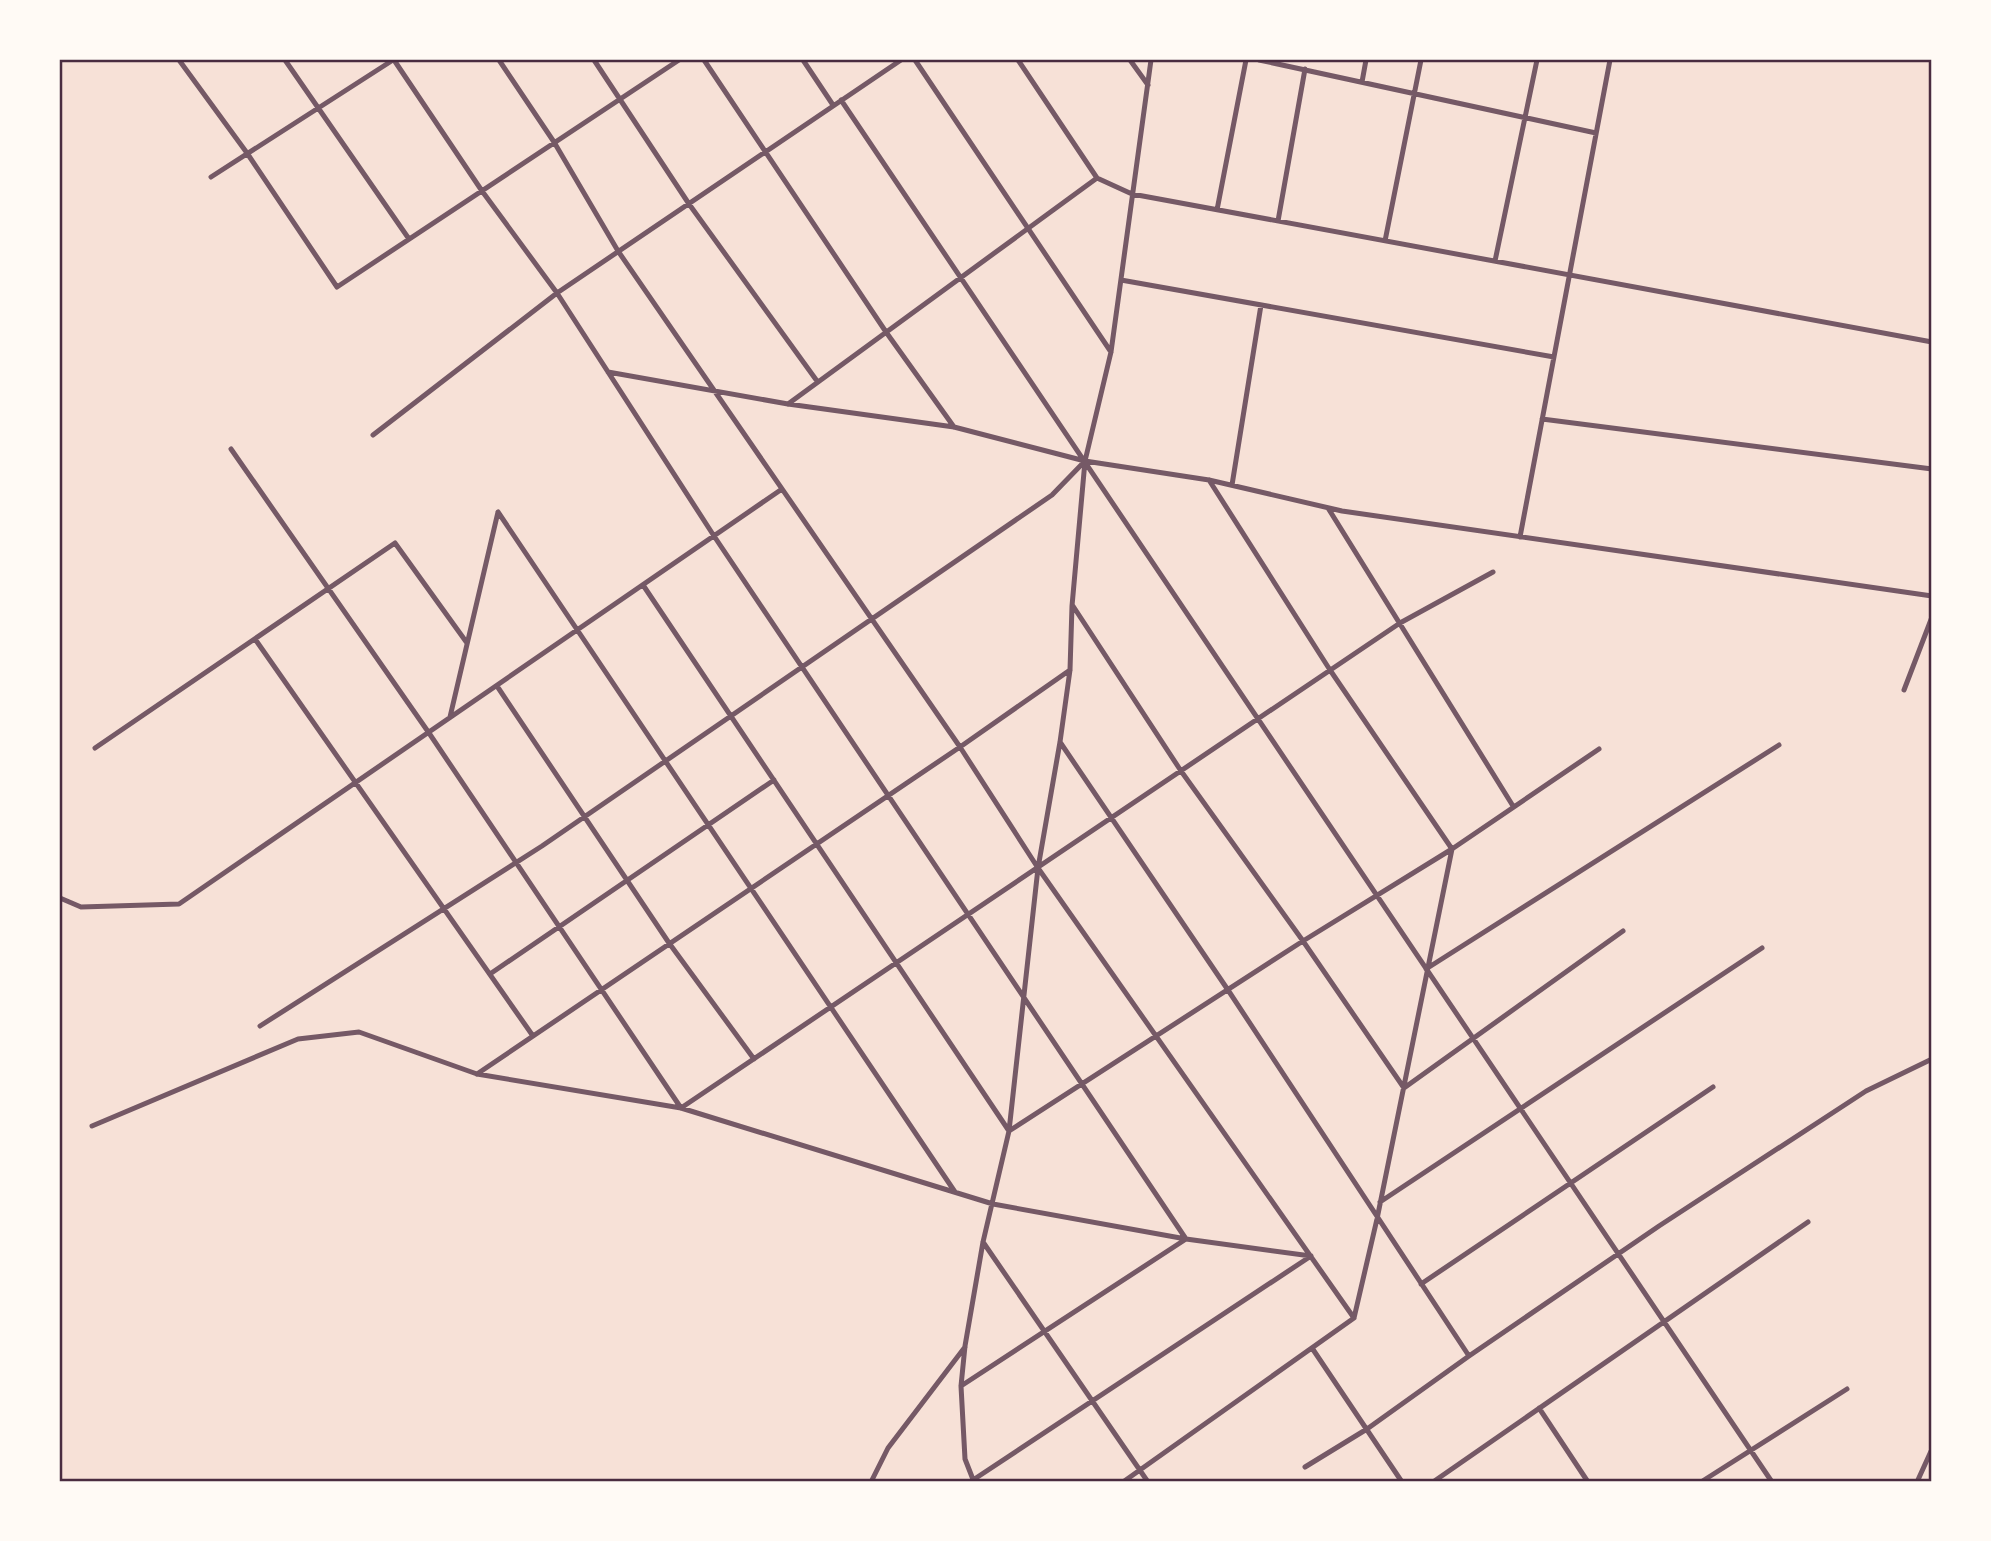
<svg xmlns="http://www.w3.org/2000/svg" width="1991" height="1541" viewBox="0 0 1991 1541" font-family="Jost,sans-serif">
	<rect width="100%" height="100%" fill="#f7e1d7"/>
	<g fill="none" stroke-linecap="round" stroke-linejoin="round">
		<path stroke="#755966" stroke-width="5" d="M179 60 247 153 337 287 679 60
			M285 60 409 239
			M394 60 482 191 557 293 714 536 1186 1239 961 1386
			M499 60 554 142 618 251 960 747 1038 868 1354 1318
			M594 60 689 204 817 381
			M704 60 886 332 954 427
			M803 60 833 105
			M915 60 1111 352
			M1018 60 1097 178 1132 194 1932 342
			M1130 60 1148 85
			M1259 60 1596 133
			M1362 82 1366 60
			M841 100 1772 1482
			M211 177 393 60
			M1217 210 1246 60
			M1278 221 1305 69
			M1385 241 1421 60
			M1495 261 1537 60
			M1121 280 1554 357
			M608 372 788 404 954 427 1085 461
			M788 404 1097 178
			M1542 419 1932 469
			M373 435 557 293 901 60
			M231 449 429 733 681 1108 1400 623 1493 572
			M1232 485 1261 305
			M1328 508 1513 806
			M498 512 955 1192
			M1520 537 1610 60
			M643 585 1009 1131 1303 941 1452 849 1599 749
			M1073 606 1181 771 1303 941 1404 1088 1623 931
			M255 639 533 1036
			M497 686 669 943 754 1059
			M1904 690 1932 617
			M450 717 498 512
			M1060 742 1228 990 1469 1356
			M95 748 395 543 467 643
			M60 898 81 907 179 904 782 489
			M1426 969 1779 745
			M490 974 774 780
			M260 1026 542 846 1052 495 1085 461 1209 480 1342 511 1932 596
			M477 1074 960 747 1070 670
			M92 1126 298 1039 359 1032 477 1074 681 1108 993 1204 1186 1239 1311 1256
			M1380 1202 1762 948
			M983 1242 1148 1482
			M1421 1284 1713 1087
			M1312 1348 1402 1482
			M1539 1408 1588 1482
			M1305 1467 1367 1429 1469 1356 1659 1226 1866 1091 1932 1059
			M973 1480 1311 1256
			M871 1482 888 1448 965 1347
			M974 1482 965 1459 961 1386 965 1346 983 1242 1009 1131 1038 868 1060 742 1070 670 1072 606 1085 461 1111 352 1151 60
			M1123 1482 1354 1318 1377 1219 1452 849 1330 670 1209 480
			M1433 1482 1808 1222
			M1701 1482 1847 1389
			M1917 1482 1932 1449"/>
	</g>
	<rect width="1991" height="1541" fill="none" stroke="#fffaf5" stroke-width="122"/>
	<rect x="61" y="61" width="1869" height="1419" fill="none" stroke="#4a2c40" stroke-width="2.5"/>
</svg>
